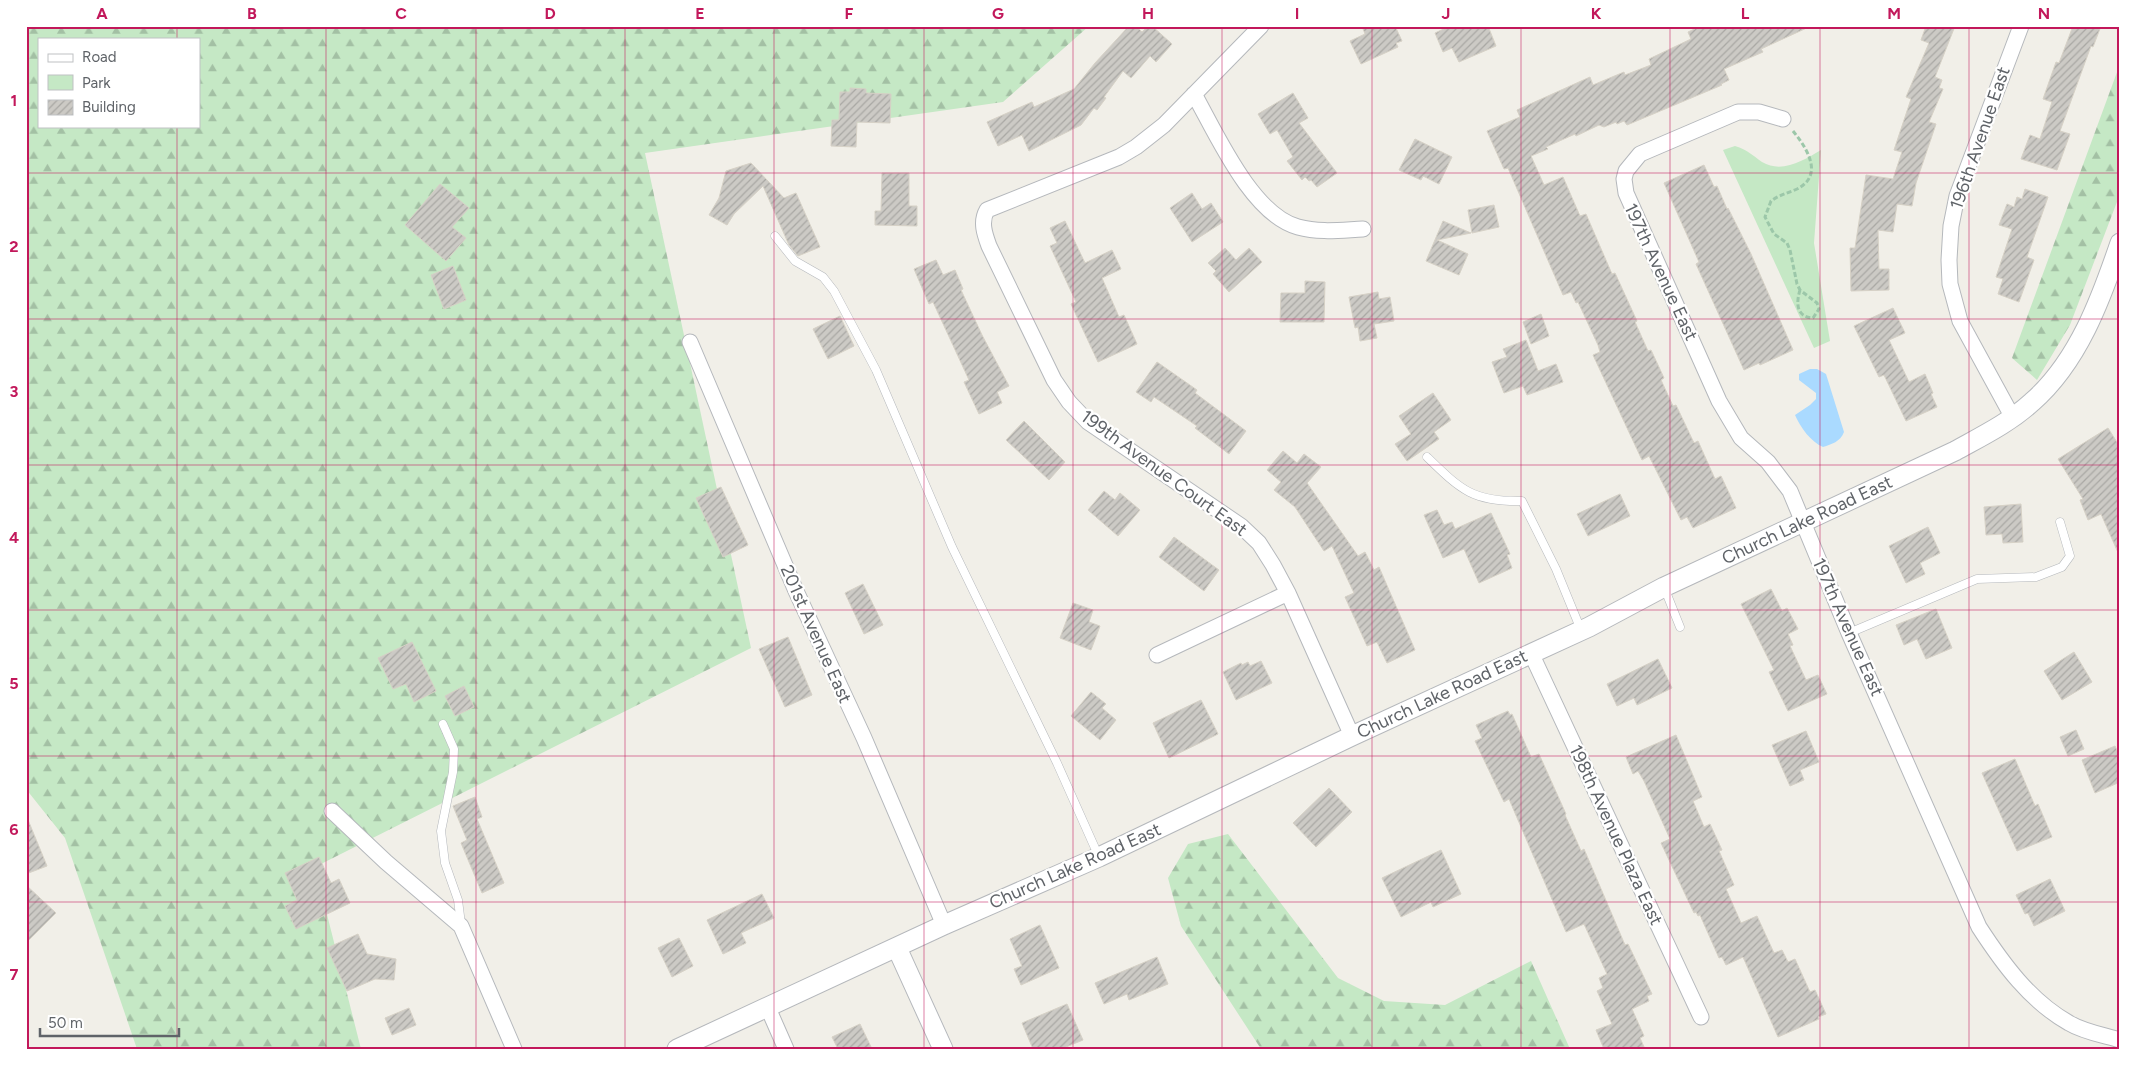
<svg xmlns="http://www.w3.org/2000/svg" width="2146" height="1075" viewBox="0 0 2146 1075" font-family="Figtree,sans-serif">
	<defs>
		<pattern id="forest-firs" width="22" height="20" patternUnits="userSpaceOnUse" patternTransform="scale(1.25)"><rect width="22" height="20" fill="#c5e8c5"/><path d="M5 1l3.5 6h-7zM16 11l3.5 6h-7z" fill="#a3c0a4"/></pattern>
		<pattern id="building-hatch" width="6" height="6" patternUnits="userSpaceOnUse" patternTransform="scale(1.25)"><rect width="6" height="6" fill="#cccac5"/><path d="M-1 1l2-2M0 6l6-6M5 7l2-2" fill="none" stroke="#a9a8a4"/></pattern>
	</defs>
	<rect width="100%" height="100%" fill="#f1efe8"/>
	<path fill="url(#forest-firs)" fill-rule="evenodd" d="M26 26H1089L1003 102 645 153 751 648 315 867 361 1049H137L65 838 26 789ZM39 39H199V126H39Z
		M2120 64V194L2070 325 2037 380 2012 358Z
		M1228 834 1338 978 1384 1001 1445 1005 1531 961 1570 1049H1261L1181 926 1168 878 1188 844Z"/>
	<path fill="#c5e8c5" d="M1735 146C1748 150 1752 155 1762 162 1782 174 1804 160 1821 150L1814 243 1830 341 1814 348 1723 150Z"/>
	<path fill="#aadaff" d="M1810 369H1817L1826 374 1844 432C1840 442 1832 444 1823 447 1811 442 1800 427 1795 415L1810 405 1816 399V393L1799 380V374Z"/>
	<path fill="url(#building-hatch)" stroke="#d6d1c6" d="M1129 26H1136L1142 32 1148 26H1152L1172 44 1156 62 1150 56 1131 78 1123 71 1104 97 1106 98 1097 110 1094 108 1081 125 1029 151 1022 135 998 146 987 122 1032 102 1034 107 1074 89 1095 63Z
		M1362 26H1395L1402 41 1396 43 1398 47 1361 64 1350 41 1365 34Z
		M1450 26H1488L1496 46 1459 62 1452 48 1443 52 1435 33Z
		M1701 26H1811L1761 49 1763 52 1724 69 1729 80 1721 84 1722 85 1627 125 1624 121 1617 124 1616 122 1604 127 1599 125 1576 136 1575 134 1546 147 1548 149 1531 156 1544 185 1563 177 1580 216 1586 214 1612 274 1615 273 1637 321 1635 322 1648 351 1651 350 1658 365 1664 378 1661 380 1673 406 1676 405 1694 443 1698 441 1715 479 1721 476 1736 508 1693 528 1687 517 1681 520 1649 456 1642 460 1593 355 1600 352 1598 345 1578 302 1576 303 1571 292 1563 295 1508 168 1504 169 1487 131 1520 117 1517 110 1590 77 1593 85 1624 72 1625 75 1651 65 1649 59 1691 39 1688 32Z
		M1926 26H1955L1935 77 1942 80 1939 88 1943 89 1929 122 1936 124 1916 183 1912 206 1897 204 1893 232 1878 230 1879 269H1889V290L1851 291 1850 248H1855L1866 175 1893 179 1902 152 1894 150 1911 99 1906 97 1929 43 1921 40Z
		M2073 26H2101L2093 47 2091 46 2060 131 2070 134 2057 170 2021 159 2030 135 2040 139 2052 102 2043 99 2056 62 2059 63Z
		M850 88 866 89V93L891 94 890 123 857 122 856 147 831 146 832 120H839L840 92H850Z
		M1293 93 1308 118 1299 123 1337 173 1317 187 1311 180 1309 181 1305 177 1302 180 1287 161 1293 157 1277 130 1270 134 1258 114Z
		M1415 139 1452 157 1439 184 1423 176 1421 180 1399 170Z
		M751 163 784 198 796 193 820 247 798 256 789 245 763 186 734 214 727 225 709 215 719 198 726 171Z
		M1704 165 1714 187 1717 186 1727 209 1728 208 1751 254 1793 350 1760 365 1759 363 1744 370 1696 264 1699 262 1664 183Z
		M882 173H909V206H917V226L875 225V211H881Z
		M440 184 469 208 452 227 466 238 446 261 405 225Z
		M2025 189 2048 197 2027 257 2034 260 2019 302 1998 294 2003 279 1996 277 2012 229 1999 225 2007 204 2014 207 2017 197 2022 199Z
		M1192 193 1202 209 1211 203 1223 222 1192 242 1170 208Z
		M1494 205 1499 227 1472 233 1468 210Z
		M1065 221 1085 263 1112 250 1121 269 1102 278 1119 317 1124 315 1137 344 1098 362 1071 304 1076 302 1050 246 1057 243 1050 228Z
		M1443 221 1471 233 1437 240 1468 254 1459 275 1426 261Z
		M1225 248 1236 260 1249 248 1262 262 1229 292 1213 274 1216 271 1208 263Z
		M936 260 943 275 955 270 963 289 961 290 982 335 1009 386 997 392 1002 403 979 414 964 382 969 380 933 302 929 304 914 269Z
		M453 266 466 300 444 309 431 275Z
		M1305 281 1325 282 1324 322H1280L1281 293H1305Z
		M1378 292 1379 299 1390 297 1394 321 1374 324 1377 338 1360 341 1358 327 1355 328 1349 297Z
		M1893 308 1905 333 1889 340 1909 382 1925 374 1933 393 1931 394 1937 407 1906 421 1884 375 1879 377 1854 326Z
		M1541 314 1549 336 1531 344 1523 322Z
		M840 316 854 346 828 359 813 329Z
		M1526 340 1538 371 1556 364 1563 382 1527 395 1523 386 1504 393 1492 362 1507 357 1503 349Z
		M1157 362 1197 390 1195 393 1246 431 1229 454 1195 428 1197 426 1154 397 1151 402 1136 392Z
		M1433 393 1451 420 1434 432 1439 439 1407 461 1395 444 1411 434 1399 416Z
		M1024 421 1065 462 1049 480 1006 440Z
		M2108 428 2120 447V557L2101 514 2088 520 2080 500 2083 499 2058 459Z
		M1283 451 1297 463 1304 454 1321 467 1307 483 1358 556 1365 552 1374 570 1379 567 1415 650 1387 663 1377 642 1367 646 1345 597 1354 593 1332 546 1324 551 1295 507 1274 490 1281 482 1267 470Z
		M721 487 748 545 723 557 696 498Z
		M1104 491 1115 500 1120 493 1140 510 1118 536 1088 510Z
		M1620 494 1630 516 1588 536 1577 514Z
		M2021 504 2023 542 2003 543 2002 534 1986 535 1984 507Z
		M1437 510 1444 525 1452 522 1455 529 1491 513 1510 554 1507 555 1512 568 1479 583 1464 549 1443 558 1424 515Z
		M1928 527 1940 553 1920 563 1925 574 1906 583 1889 546Z
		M1174 537 1219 570 1204 591 1159 557Z
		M863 584 883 625 864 634 845 593Z
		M1771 589 1782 611 1787 608 1798 629 1788 634 1793 645 1790 646 1806 680 1818 675 1827 694 1788 711 1769 672 1774 670 1741 604Z
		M1073 603 1093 610 1089 622 1100 626 1091 650 1060 638Z
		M1936 609 1952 648 1926 659 1917 639 1904 645 1896 625Z
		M788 637 812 695 785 707 759 649Z
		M412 642 436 691 414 702 406 684 393 689 378 658Z
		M2074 652 2092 682 2062 700 2044 671Z
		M1658 659 1672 688 1637 705 1634 698 1617 706 1607 684Z
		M1261 661 1272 683 1236 700 1223 672 1241 663 1242 665 1248 662 1250 666Z
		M464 686 474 707 455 716 445 696Z
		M1091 692 1106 704 1102 708 1116 720 1100 740 1071 716Z
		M1201 700 1218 734 1169 758 1153 723Z
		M1508 711 1510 715 1512 714 1531 757 1539 754 1566 814 1565 815 1581 851 1584 849 1625 945 1628 944 1652 994 1647 996 1649 1001 1632 1009 1644 1036 1640 1038 1645 1049H1604L1596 1030 1612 1024 1597 991 1603 988 1599 978 1607 974 1584 924 1566 932 1509 799 1504 802 1475 741 1482 738 1476 725Z
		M2076 730 2084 749 2068 756 2060 737Z
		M1806 731 1819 762 1800 770 1804 780 1790 786 1772 745Z
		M1676 735 1702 797 1693 801 1704 827 1710 824 1722 850 1719 851 1734 885 1726 889 1741 923 1757 916 1774 953 1782 950 1788 962 1795 959 1810 992 1815 990 1826 1014 1818 1017 1819 1019 1778 1037 1743 957 1726 965 1722 957 1719 958 1700 915 1698 916 1696 912 1694 913 1661 843 1670 839 1644 781 1638 771 1633 774 1626 757Z
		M2115 746 2120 757V782L2095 793 2082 760Z
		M2015 759 2035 806 2038 804 2052 837 2017 851 1982 773Z
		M1329 788 1352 812 1316 847 1293 823Z
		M475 797 482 817 477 819 504 883 482 893 461 843 467 840 453 806Z
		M26 815 47 866 26 874Z
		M1441 850 1461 894 1433 907 1431 902 1401 917 1382 878Z
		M319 857 331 883 339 879 350 903 296 929 285 906 297 900 285 873Z
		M2050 879 2065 911 2034 926 2028 913 2025 914 2016 895Z
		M26 885 56 913 26 943Z
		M762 894 774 918 741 933 746 943 723 954 707 920Z
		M1040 925 1059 968 1021 985 1014 969 1022 966 1010 939Z
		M358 934 367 954 396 959 394 980 375 979 347 991 327 948Z
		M679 938 693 966 672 977 658 948Z
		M1157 957 1168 984 1129 1000 1127 994 1104 1004 1095 983Z
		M1067 1004 1083 1040 1061 1049H1033L1022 1023Z
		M409 1008 416 1025 392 1035 385 1018Z
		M860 1024 872 1049H838L832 1037Z"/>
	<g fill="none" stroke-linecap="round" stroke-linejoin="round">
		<defs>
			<path id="service" d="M775 236 795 261 823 277 834 291 876 370 952 547 1057 763 1099 857
				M1427 457C1461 490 1473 502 1522 501L1556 569 1581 630
				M1664 587 1680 627
				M1849 633 1977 579 2036 577 2062 567 2070 556 2060 522
				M443 724 454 749 453 772 441 831 445 863 458 900 461 924"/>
			<path id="minor" d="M1261 26 1164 125 1136 147 1119 157 987 210C980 222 985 235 989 246L1054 380 1069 402 1088 422 1241 526 1259 543 1273 565 1288 593 1352 736
				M1194 94C1216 133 1252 215 1298 227 1320 233 1341 230 1363 229
				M1783 119 1759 112H1738L1640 154 1626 171 1624 179 1626 193 1719 401 1741 438 1768 462 1790 491 1849 633 1979 927C2003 964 2030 1001 2069 1023 2084 1032 2103 1035 2120 1040
				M690 342 796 591 864 738 944 925
				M2013 418 1960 321 1950 284 1949 260 1951 226 1957 196 2021 26
				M1531 653 1701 1017
				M1157 655 1288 593
				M332 811 386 862 461 926 514 1049
				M768 1008 786 1049"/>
			<path id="tertiary" d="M897 948 943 1049
				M677 1049 944 925 1099 857 1352 736 1589 627 1664 587 1955 451C1982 436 2009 423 2032 402 2078 362 2101 299 2120 243"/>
		</defs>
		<use href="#service" stroke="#b5b8bc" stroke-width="9"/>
		<use href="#minor" stroke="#b5b8bc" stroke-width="17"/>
		<use href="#tertiary" stroke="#b5b8bc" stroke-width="21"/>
		<path stroke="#9cc7a9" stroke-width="3" stroke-dasharray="5 2.5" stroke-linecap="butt" d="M1793 131C1806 147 1825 175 1797 189 1788 193 1779 195 1771 201L1765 217 1774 234 1787 243 1790 250 1797 284 1800 290 1817 303 1819 309 1813 318C1796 317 1796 303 1800 290"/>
		<use href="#service" stroke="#fff" stroke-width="8"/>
		<use href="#minor" stroke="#fff" stroke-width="15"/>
		<use href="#tertiary" stroke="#fff" stroke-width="19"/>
	</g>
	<path fill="none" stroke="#c2185b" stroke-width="1" stroke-opacity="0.55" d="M177 26V39M326 26V1049M476 26V1049M625 26V1049M774 26V1049M924 26V1049M1073 26V1049M1222 26V1049M1372 26V1049M1521 26V1049M1670 26V1049M1820 26V1049M1969 26V1049M177 126V1049M26 173H2120M26 319H2120M26 465H2120M26 610H2120M26 756H2120M26 902H2120"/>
	<g text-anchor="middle" stroke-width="4.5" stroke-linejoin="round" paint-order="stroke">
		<g font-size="18" fill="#5f6368" stroke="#fff">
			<text transform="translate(1980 138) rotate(-71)" y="6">196th Avenue East</text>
			<text transform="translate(1661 272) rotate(65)" y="6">197th Avenue East</text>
			<text transform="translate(1164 473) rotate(36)" y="6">199th Avenue Court East</text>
			<text transform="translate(1807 520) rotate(-25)" y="6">Church Lake Road East</text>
			<text transform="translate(1848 627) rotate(66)" y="6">197th Avenue East</text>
			<text transform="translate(816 634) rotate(66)" y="6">201st Avenue East</text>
			<text transform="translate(1442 694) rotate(-25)" y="6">Church Lake Road East</text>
			<text transform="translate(1616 835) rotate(65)" y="6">198th Avenue Plaza East</text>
			<text transform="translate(1075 866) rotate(-24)" y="6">Church Lake Road East</text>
		</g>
	</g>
	<rect width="2146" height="1075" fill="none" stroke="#ffffff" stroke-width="55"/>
	<rect x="38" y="38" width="162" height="90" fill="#ffffff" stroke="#bfc1c3"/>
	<rect x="48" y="54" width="25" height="8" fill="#ffffff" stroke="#bfc1c3"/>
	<text x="82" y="62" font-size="15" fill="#5f6368">Road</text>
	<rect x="48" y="75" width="25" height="15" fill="#c5e8c5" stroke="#bfc1c3"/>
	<text x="82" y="88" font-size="15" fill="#5f6368">Park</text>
	<rect x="48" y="100" width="25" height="15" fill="url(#building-hatch)" stroke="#bfc1c3"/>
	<text x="82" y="112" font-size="15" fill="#5f6368">Building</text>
	<path d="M40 1028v8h139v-8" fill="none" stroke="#5f6368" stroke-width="2.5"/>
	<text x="48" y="1028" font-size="15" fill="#5f6368" stroke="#ffffff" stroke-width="4" paint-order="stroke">50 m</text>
	<rect x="28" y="28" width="2090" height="1020" fill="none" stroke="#c2185b" stroke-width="2"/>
	<g font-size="16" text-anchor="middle" font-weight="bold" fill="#c2185b">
		<text x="102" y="19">A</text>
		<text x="252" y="19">B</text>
		<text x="401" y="19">C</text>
		<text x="550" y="19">D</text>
		<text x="700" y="19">E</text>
		<text x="849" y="19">F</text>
		<text x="998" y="19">G</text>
		<text x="1148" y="19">H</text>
		<text x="1297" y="19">I</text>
		<text x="1446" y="19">J</text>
		<text x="1596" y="19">K</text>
		<text x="1745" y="19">L</text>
		<text x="1894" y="19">M</text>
		<text x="2044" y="19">N</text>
		<text x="14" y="106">1</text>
		<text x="14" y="252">2</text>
		<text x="14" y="397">3</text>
		<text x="14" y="543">4</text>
		<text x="14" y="689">5</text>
		<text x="14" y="835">6</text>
		<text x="14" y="980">7</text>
	</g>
</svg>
